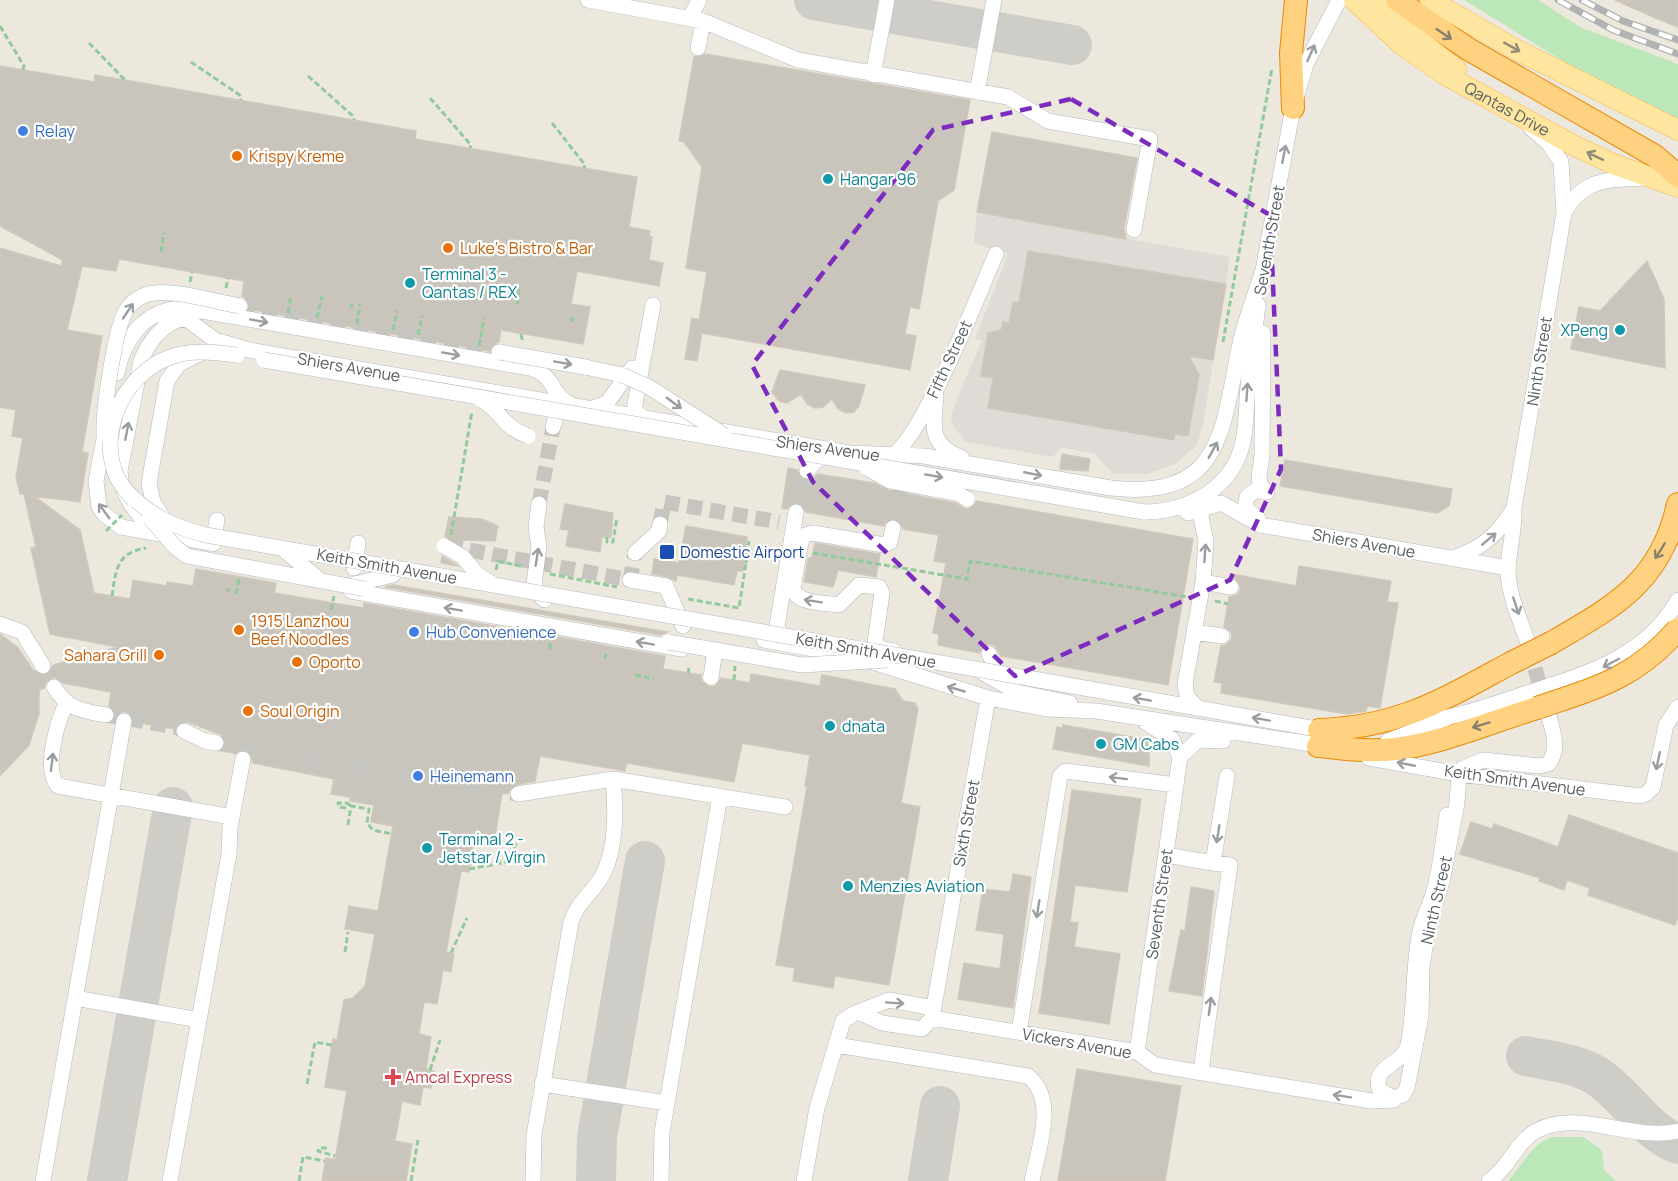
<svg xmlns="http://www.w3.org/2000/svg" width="1678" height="1181" viewBox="0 0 1678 1181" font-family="Manrope,sans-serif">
	<rect width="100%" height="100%" fill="#ece8de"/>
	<path fill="#dfdbd6" d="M977 212 1230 257 1203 424 1197 445 1175 464 1147 474H1113L1095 454 1061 447 1053 457 966 442 953 426 951 417 957 398 982 340 975 339 1008 254 974 243Z"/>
	<path fill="#bce7b8" d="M1464 0H1538L1582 28 1678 64V120L1586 75Z
		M1552 1137H1583L1602 1150 1604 1170 1616 1181H1508C1522 1166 1532 1143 1552 1137Z"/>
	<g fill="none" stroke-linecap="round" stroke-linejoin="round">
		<path stroke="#cecdc8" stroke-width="40" d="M814 0 1072 45
			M1526 1056C1549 1061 1576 1063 1597 1076 1626 1095 1645 1131 1678 1144
			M107 1181 173 807
			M596 1181 597 1137 645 861
			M928 1181 940 1106"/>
	</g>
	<path fill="#c9c5bd" stroke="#d1c8bc" stroke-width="1.5" d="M1615 0H1678V27L1658 19Z
		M705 54 970 100 954 190 938 201 919 309 910 307 905 334 916 336 910 370 702 333 697 361 685 359 692 318 699 320 707 272 686 268 702 167 684 142 679 141 694 57Z
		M0 66 94 82 95 75 125 80 416 131 415 139 637 177 629 227 650 231 649 237H652L649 260 663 263 659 286 577 271 571 304 590 307 583 344 501 330 499 342 492 345 489 351 249 309V302L242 296 244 281 119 259 116 271 82 266 67 330 102 336 82 452 88 453 80 502 34 496 80 530 94 593 130 599 133 580 167 586V582L193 586 196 569 276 583 274 593 363 608 364 603 665 656 663 669 701 675 702 681 709 686H715L721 678 750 683 751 674 820 686 822 675 895 689 903 701 915 703 918 709 901 803 920 807 889 985 835 976 833 988 793 981 795 968 776 965 807 787 805 786 810 755 742 743 734 782 627 763 625 771 540 756 535 781 516 785 511 787 508 794 502 793 494 843 474 840 469 872 461 871 446 952 454 954 451 972 443 970 437 1004 424 1002 419 1034 431 1037 426 1069 434 1071 431 1088 423 1087 420 1105 402 1101 395 1141 412 1144 406 1181H322L326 1158 335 1160 347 1091 325 1087 333 1039 337 1040 344 1000 353 998 365 986 375 934 345 929 349 906 378 911 393 826 371 822 374 805 350 801V797L331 794 334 779 253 763 249 751 240 750 235 754 224 748 225 740 222 735 188 722 179 723 175 729 134 722 131 714 126 712H120L116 717 115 711 109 706 111 692 63 683 54 677 46 682 44 688 39 690V714L29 745 0 776V634L18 648 33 670 43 676 51 671 53 665 118 647 50 634 31 548 36 547 24 494H20L16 477 23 438 12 436 16 410 0 407V248L61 266 63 260 0 226Z
		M992 132 1137 158 1124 228 1126 239 977 212Z
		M1028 251 1226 284 1213 360 1189 356 1199 375 1188 436 1175 434 1174 440 988 408 993 378 981 376 988 333 1001 330 1003 322 1009 323 1013 302 1019 303Z
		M1647 261 1664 299 1665 368 1571 349 1579 307 1600 311Z
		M780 370 865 385 859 406 854 412 846 413 838 409 832 399 823 407 815 408 807 404 801 394 787 403 779 401 772 392Z
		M1062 454 1090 459 1088 471 1060 469Z
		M1285 460 1452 489 1449 506 1437 513 1280 486Z
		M788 468 797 470 800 478 804 480H811L818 474 874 483 888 490 955 503 966 509 972 507 976 501 1193 539 1168 685 1001 656 995 646 990 644 984 646 979 653 938 645 939 634 933 633 946 563 934 561 939 535 903 529 900 521 894 518 886 521 884 526 806 512 798 503H792L787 509 782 508Z
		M565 504 613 513 611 537H602L600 552 566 546 569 530 560 529Z
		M449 517 481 519 491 523 498 526 495 541 463 540 462 545 445 537Z
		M686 526 747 537 743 571H737L734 585 677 575 676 581 668 577 652 574 654 559 679 563Z
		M815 543 880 554 876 577 838 570 833 587 804 582 808 559 812 557Z
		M442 556 457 565 458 566 441 563Z
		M1299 566 1391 581 1387 602 1398 603 1380 708 1367 706 1366 711 1347 714 1221 693 1222 683 1214 682 1221 646 1226 645 1232 638 1231 632 1224 627 1229 597 1238 594 1241 588 1232 574 1296 586Z
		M393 585 668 632 661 635 385 587Z
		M1063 725 1149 740V766L1053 749 1057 727 1063 728Z
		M1072 790 1141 799 1127 892 1075 885 1070 922 1078 923 1074 947 1120 954 1109 1024 1039 1013Z
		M1569 815 1678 853V917L1675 925 1588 895 1590 888 1567 880 1564 890 1539 881 1540 878 1460 854 1471 822 1492 829 1494 824 1558 847Z
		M1013 874 1031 877 1013 1008 958 999 964 963 1000 969 1004 934 976 930 983 889 1010 892Z
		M1191 887 1214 891 1202 996 1169 991 1181 930 1185 931Z
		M1077 1069 1181 1086 1165 1181H1058Z"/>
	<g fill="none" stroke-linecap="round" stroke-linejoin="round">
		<path stroke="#c7c5bf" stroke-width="15" stroke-dasharray="15 8" stroke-linecap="butt" d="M240 306 499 352
			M539 504 553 427
			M796 512 801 483 807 471
			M660 524 664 502 779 522
			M893 528 900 487
			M447 546 630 580 635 553
			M1529 646 1544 701
			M43 666 54 687
			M106 715 176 727 184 731
			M216 743 518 794"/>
		<defs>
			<path id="minor" d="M588 0 703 21 798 60 1008 97 1048 121 1150 139 1134 230
				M690 18 699 0
				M698 48 703 21
				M873 75 887 0
				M977 92 994 0
				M1564 213C1584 177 1609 180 1646 178
				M1261 281 1293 108 1306 64 1339 0
				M163 317 188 320 215 340 249 350 849 453 924 456 1111 488C1221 500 1222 433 1239 348 1244 323 1254 298 1262 273
				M1263 333 1262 456 1259 476 1260 485 1267 492
				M585 367 622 375
				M117 373C124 338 145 309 184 308L530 368C556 375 550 396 572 405
				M936 394C934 425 927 444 962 458
				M592 408 607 403 632 368
				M644 418 635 411V404L653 305
				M107 423 96 481 99 507 104 514 121 527 211 543
				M553 427 558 409 568 405
				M891 456C922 440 979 292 996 254
				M807 471 816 461 831 454
				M539 504 536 527 539 547 534 584 539 595 545 600
				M1144 512C1188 512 1234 488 1243 441 1247 424 1246 405 1248 387 1250 360 1255 332 1258 305
				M1188 513 1221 503 1260 525 1508 568
				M1258 518 1245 508 1247 497 1256 490 1267 492
				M165 521 153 502 149 483 167 381 179 364 201 353
				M893 528 890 542 884 545 813 533 805 535 801 542 793 588C796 604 825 603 839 605L859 585 879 587 882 593 875 642 880 648 894 651
				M155 533C138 514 121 498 120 471L141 361C148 343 162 324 181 319
				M213 544 217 520
				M635 553 659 531 660 524
				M1456 557C1484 547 1499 533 1514 508
				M354 568 358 543
				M630 580 666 586 683 626
				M1203 582 1231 587
				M346 586 393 575
				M351 591 682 649
				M0 624 22 632 43 666
				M1194 632 1222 636
				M764 640 857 657 988 698 1047 709 1096 711 1325 746
				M787 642 782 638 777 626 796 512
				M1528 643C1520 619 1508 594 1508 569 1509 548 1515 529 1514 508L1564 213 1561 162 1549 144 1531 128
				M989 654 1003 681
				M978 670 1017 692 1070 703
				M1039 680 1328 731
				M54 687C67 709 82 711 106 715
				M66 704C57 722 43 771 58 786L232 817
				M1199 709 1187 697 1185 684 1203 582 1206 541 1201 517 1205 501
				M1443 718C1470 713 1497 703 1524 694 1583 675 1645 658 1678 600
				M184 731 205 741 216 743
				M1388 741 1452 716
				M1180 757 1198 740 1223 741
				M1369 758 1459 774 1640 796 1646 794 1653 787 1666 725 1678 707
				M518 794 613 779 785 807
				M1447 815C1444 837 1441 861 1436 883 1433 900 1424 914 1420 931 1412 969 1416 1007 1408 1045 1403 1066 1370 1065 1380 1091L1394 1098 1403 1095 1407 1088 1421 1016 1422 967 1428 928 1442 882 1457 803 1459 774 1462 769 1483 760 1539 766 1548 764C1560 750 1553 732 1549 716
				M1166 855 1213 863 1227 776
				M75 998 199 1020
				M858 1012 882 1023 922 1029 932 1018
				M932 1018 1137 1052 1155 1065 1371 1101 1394 1100
				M932 1018 988 698
				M1019 1032 1060 776 1065 771 1073 772 1176 785
				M836 1045 1028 1076C1058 1100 1038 1149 1032 1181
				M1137 1052 1180 757 1172 739 1145 722
				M1202 1064 1230 865 1213 863
				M542 1084 667 1103
				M43 1181 124 721
				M170 1181 229 854 230 828 243 759
				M533 1181 534 1135 571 922C577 903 592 893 602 876 617 848 616 809 613 779
				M661 1181 662 1132 720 796
				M804 1181 817 1108 843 1021 853 1014 889 1000 934 1008
				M1489 1181C1509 1168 1516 1142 1536 1131 1580 1108 1631 1142 1678 1131"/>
			<g id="major">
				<path id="s1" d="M1354 0 1402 45 1442 73 1571 144 1613 164 1678 187"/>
				<path d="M1378 0 1413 35 1456 69"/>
				<path d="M1430 0 1517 50 1678 130"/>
			</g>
			<path id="highway" d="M1397 0 1468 49 1655 156 1678 176
				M1293 108 1291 53 1296 0
				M1551 643C1615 606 1661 582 1678 504
				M1319 730C1400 727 1442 700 1511 663
				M1318 746C1344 749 1369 752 1396 749 1443 743 1491 722 1537 708"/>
		</defs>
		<use href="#minor" stroke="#b4b8bd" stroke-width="16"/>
		<use href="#major" stroke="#fcb748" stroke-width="21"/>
		<use href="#highway" stroke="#ea8900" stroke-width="24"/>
		<path stroke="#92ca9c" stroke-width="3" stroke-dasharray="6 3" stroke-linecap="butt" d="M0 26 24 66 23 70
			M89 43 125 80
			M191 62 241 96V100
			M308 76 354 117V120
			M430 98 471 145 470 148
			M552 123 585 165 584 168
			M161 252 164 233
			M190 282 192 272
			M226 288 228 278
			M517 304 519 285
			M351 308 352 304
			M288 313 291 295
			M317 318 322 296
			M571 322 573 317
			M357 324 360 304
			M393 330 397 311
			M521 334 523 343
			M418 335 422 316
			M1223 342 1272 68
			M479 346 484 318
			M451 535 472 411
			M607 537V542H613L617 517
			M813 553 967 579 970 561 1188 597
			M746 563 749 541
			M496 570 498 561 521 566
			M550 574 617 587
			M228 592V588
			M236 594 239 579
			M112 596C116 570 116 553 146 548
			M688 599 739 608 746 563
			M1215 601 1228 604
			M331 610 334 596
			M445 630 446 620
			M491 639V634
			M550 649V640
			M605 658 606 654
			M688 673 689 668
			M635 675 654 679
			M734 680 735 666
			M346 808 339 807 338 803H347L351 806
			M348 825 351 806 369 809 367 823 373 830 392 834
			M469 869 507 862 516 843
			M345 952 348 932
			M451 953 467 918
			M430 1070 440 1040
			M307 1084 315 1042 332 1045
			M327 1148H319L318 1151 335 1156
			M299 1181 303 1157 325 1161
			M411 1181 418 1140"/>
		<use href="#minor" stroke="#fff" stroke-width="15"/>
		<use href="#major" stroke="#ffe6a0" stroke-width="20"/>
		<use href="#highway" stroke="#ffd282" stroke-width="22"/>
		<defs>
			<path id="rail" d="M1558 0 1613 30 1678 54
				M1582 0 1623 21 1678 40"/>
		</defs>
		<use href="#rail" stroke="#b1b2b2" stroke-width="7"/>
		<use href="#rail" stroke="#fff" stroke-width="4.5" stroke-dasharray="14" stroke-linecap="butt"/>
		<defs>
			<path id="minor-bridge" d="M499 352 585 367
				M264 360 1144 512
				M622 375 649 387 724 435
				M481 400C503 412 502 427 528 436
				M104 434C103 412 115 325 127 309 133 300 144 294 154 293 177 290 216 302 240 306
				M867 468 890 481 959 494 967 499
				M128 493C152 517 174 527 206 535L1039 680
				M134 500C126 491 117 481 114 469 100 426 126 374 168 358 190 349 214 352 237 355
				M150 518 175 547 187 556 365 589
				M444 546 463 557 478 575 491 583
				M284 550 321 581
				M668 642 802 665 887 660
				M711 677 715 650"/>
			<path id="highway-bridge" d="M1511 663 1551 643
				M1537 708C1596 688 1636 678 1678 629"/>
		</defs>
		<use href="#minor-bridge" stroke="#b4b8bd" stroke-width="16" stroke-linecap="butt"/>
		<use href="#highway-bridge" stroke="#ea8900" stroke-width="24" stroke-linecap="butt"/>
		<path stroke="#92ca9c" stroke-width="3" stroke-dasharray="6 3" stroke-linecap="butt" d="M106 531 122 515"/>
		<use href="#minor-bridge" stroke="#fff" stroke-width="15"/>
		<use href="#highway-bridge" stroke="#ffd282" stroke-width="22"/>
	</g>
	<defs><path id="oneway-shaft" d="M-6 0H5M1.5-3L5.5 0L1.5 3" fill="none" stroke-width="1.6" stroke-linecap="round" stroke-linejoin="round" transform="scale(1.5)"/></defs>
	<g stroke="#89806b">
		<use href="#oneway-shaft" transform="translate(1444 34) rotate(34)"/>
		<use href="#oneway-shaft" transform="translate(1660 551) rotate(122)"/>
		<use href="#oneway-shaft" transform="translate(1481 725) rotate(163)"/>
	</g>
	<g stroke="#928d77">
		<use href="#oneway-shaft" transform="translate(1512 47) rotate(29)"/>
		<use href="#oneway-shaft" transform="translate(1595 156) rotate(-155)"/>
	</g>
	<g stroke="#9a9ea0">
		<use href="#oneway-shaft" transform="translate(1311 53) rotate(-66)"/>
		<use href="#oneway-shaft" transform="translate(1284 154) rotate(-79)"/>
		<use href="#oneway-shaft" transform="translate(128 311) rotate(-56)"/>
		<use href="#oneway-shaft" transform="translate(259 321) rotate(10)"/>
		<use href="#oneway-shaft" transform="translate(451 354) rotate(10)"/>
		<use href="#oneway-shaft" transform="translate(563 363) rotate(10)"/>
		<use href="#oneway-shaft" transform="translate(1247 392) rotate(-86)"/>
		<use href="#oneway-shaft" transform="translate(674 403) rotate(36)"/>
		<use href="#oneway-shaft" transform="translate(127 431) rotate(-79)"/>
		<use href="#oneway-shaft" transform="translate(1213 450) rotate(-61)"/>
		<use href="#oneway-shaft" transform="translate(1033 474) rotate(11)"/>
		<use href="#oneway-shaft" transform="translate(934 476) rotate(10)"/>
		<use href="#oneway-shaft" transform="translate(104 511) rotate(-126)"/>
		<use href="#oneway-shaft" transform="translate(1489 539) rotate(-40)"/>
		<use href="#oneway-shaft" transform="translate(1205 553) rotate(-86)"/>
		<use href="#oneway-shaft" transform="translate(537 557) rotate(-81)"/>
		<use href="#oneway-shaft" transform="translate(813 601) rotate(-171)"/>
		<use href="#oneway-shaft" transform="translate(1516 606) rotate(72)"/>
		<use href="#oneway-shaft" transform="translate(453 609) rotate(-170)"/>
		<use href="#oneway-shaft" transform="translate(645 643) rotate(-170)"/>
		<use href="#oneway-shaft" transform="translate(1611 663) rotate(152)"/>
		<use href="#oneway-shaft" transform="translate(956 689) rotate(-164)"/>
		<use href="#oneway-shaft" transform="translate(1142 699) rotate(-170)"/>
		<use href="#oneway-shaft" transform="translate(1261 719) rotate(-170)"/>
		<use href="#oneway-shaft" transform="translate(1658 761) rotate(102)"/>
		<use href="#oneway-shaft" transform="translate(52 762) rotate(-83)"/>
		<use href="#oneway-shaft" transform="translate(1406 764) rotate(-169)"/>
		<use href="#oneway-shaft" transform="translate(1118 778) rotate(-173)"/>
		<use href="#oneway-shaft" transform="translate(1218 834) rotate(99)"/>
		<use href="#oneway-shaft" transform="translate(1038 909) rotate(99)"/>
		<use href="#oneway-shaft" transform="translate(895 1003) rotate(4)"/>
		<use href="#oneway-shaft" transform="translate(1210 1006) rotate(-82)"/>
		<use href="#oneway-shaft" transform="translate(1342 1096) rotate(-171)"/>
	</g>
	<path fill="none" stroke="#7b2cbf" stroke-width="4.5" stroke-dasharray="12 8" stroke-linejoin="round" d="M1071 99 1270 215 1281 469 1230 580 1015 676 813 482 752 365 933 130Z"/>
	<g fill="#3f7fe0" stroke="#fff" stroke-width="2">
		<circle cx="23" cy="131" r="6"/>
		<circle cx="414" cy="632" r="6"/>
		<circle cx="418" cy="776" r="6"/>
	</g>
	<g fill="#e8710a" stroke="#fff" stroke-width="2">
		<circle cx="237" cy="156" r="6"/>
		<circle cx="448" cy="248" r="6"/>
		<circle cx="239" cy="630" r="6"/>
		<circle cx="159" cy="655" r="6"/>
		<circle cx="297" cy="662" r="6"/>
		<circle cx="248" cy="711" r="6"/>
	</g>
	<g fill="#0f9aa8" stroke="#fff" stroke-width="2">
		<circle cx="828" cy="179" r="6"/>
		<circle cx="410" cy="283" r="6"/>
		<circle cx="1620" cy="330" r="6"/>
		<circle cx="830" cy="726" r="6"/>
		<circle cx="1101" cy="744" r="6"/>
		<circle cx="427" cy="848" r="6"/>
		<circle cx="848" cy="886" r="6"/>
	</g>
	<rect fill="#1a4fb4" stroke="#fff" stroke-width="2" x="659" y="544" width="16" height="16" rx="3"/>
	<path fill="#e0444e" stroke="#fff" stroke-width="2" d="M390 1068h6v6h6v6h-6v6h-6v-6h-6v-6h6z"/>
	<g text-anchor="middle" stroke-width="4.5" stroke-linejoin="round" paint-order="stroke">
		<g font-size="16" fill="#575d61" stroke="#fff">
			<text dy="6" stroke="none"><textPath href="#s1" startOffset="189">Qantas Drive</textPath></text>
			<text transform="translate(1269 240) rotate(-80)" y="6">Seventh Street</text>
			<text transform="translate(949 359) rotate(-65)" y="6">Fifth Street</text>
			<text transform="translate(1539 361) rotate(-81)" y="6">Ninth Street</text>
			<text transform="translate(349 367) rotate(10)" y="6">Shiers Avenue</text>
			<text transform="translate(828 448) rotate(8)" y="6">Shiers Avenue</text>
			<text transform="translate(1364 543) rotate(10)" y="6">Shiers Avenue</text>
			<text transform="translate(387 566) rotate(10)" y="6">Keith Smith Avenue</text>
			<text transform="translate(866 650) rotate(10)" y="6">Keith Smith Avenue</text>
			<text transform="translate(1515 780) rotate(8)" y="6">Keith Smith Avenue</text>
			<text transform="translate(966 823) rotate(-80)" y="6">Sixth Street</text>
			<text transform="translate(1436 900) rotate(-77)" y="6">Ninth Street</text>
			<text transform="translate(1159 904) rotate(-82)" y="6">Seventh Street</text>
			<text transform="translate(1077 1043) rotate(10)" y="6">Vickers Avenue</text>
		</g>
		<g font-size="16" fill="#366cbe" stroke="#fff" text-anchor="start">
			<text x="35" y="137">Relay</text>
			<text x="426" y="638">Hub Convenience</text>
			<text x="430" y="782">Heinemann</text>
		</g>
		<g font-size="16" fill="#c56008" stroke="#fff" text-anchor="start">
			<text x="249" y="162">Krispy Kreme</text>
			<text x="460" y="254">Luke's Bistro &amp; Bar</text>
			<text x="251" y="627">1915 Lanzhou<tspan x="251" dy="18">Beef Noodles</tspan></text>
			<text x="147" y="661" text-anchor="end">Sahara Grill</text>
			<text x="309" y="668">Oporto</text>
			<text x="260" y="717">Soul Origin</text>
		</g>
		<g font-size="16" fill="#0d838f" stroke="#fff" text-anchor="start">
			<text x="840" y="185">Hangar 96</text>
			<text x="422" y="280">Terminal 3 -<tspan x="422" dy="18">Qantas / REX</tspan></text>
			<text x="1608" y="336" text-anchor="end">XPeng</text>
			<text x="842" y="732">dnata</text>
			<text x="1113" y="750">GM Cabs</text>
			<text x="439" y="845">Terminal 2 -<tspan x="439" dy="18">Jetstar / Virgin</tspan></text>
			<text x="860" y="892">Menzies Aviation</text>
		</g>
		<g font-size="16" fill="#164399" stroke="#fff" text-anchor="start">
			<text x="680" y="558">Domestic Airport</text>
		</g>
		<g font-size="16" fill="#be3a42" stroke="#fff" text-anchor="start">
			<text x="405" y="1083">Amcal Express</text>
		</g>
	</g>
</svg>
